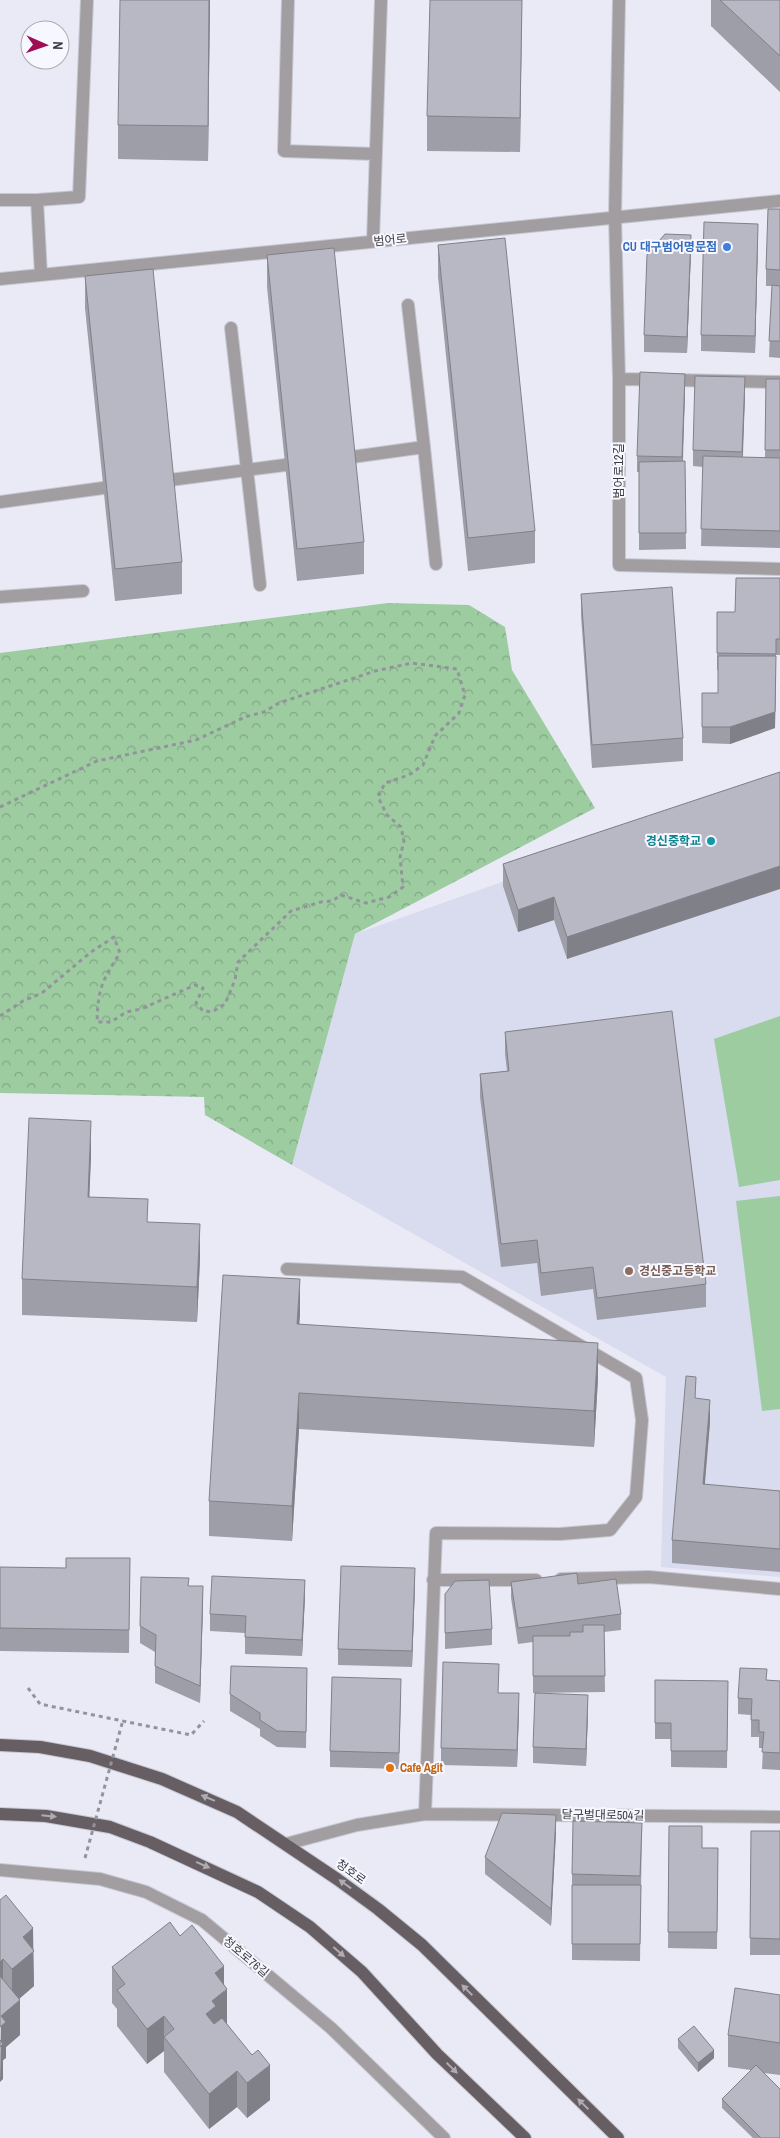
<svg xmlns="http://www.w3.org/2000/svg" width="780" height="2138" viewBox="0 0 780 2138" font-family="'Archivo Narrow','Noto Sans KR',sans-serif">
	<defs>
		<pattern id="forest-crowns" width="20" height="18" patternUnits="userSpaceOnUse" patternTransform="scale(1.25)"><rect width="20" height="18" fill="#9dcca1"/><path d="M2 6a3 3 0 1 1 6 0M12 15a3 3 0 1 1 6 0" fill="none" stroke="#81a785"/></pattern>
	</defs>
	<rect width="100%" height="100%" fill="#e9eaf6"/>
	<path fill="#d9dbee" d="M780 784V1577L661 1567 666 1377 292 1165 355 934Z"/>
	<path fill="#9dcca1" d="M780 1016V1180L739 1187 714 1039Z
		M780 1196V1409L762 1411 736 1201Z"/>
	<path fill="url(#forest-crowns)" d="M388 603 469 605 505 627 512 670 595 808 355 934 292 1165 205 1115 204 1097 0 1093V653Z"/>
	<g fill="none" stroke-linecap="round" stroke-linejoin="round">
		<defs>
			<path id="minor" d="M288 0 284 151 376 154
				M619 0 615 216 619 379V565L780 569
				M0 200H37
				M373 241 381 0
				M41 275 37 200 79 197 87 0
				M0 279 780 201
				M231 328 260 585
				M619 379 780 382
				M424 447 436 564
				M352 457 424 447 408 305
				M170 480 285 465
				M0 502 103 488
				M0 597 83 591
				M287 1269 462 1277 636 1378 642 1420 636 1497 610 1530 560 1534 436 1533 425 1814
				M561 1579 649 1577 780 1589
				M433 1580H536
				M286 1844 357 1825 425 1814 780 1817
				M0 1870 100 1879 146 1892 202 1920 331 2028 444 2138"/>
			<path id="major" d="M0 1745 40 1747 90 1756 162 1779 237 1812 337 1879 378 1909 422 1945 618 2138
				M0 1814 46 1816 110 1827 150 1842 258 1892 310 1927 362 1972 437 2054 525 2138"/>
		</defs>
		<use href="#minor" stroke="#c6c7d1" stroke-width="14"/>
		<use href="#major" stroke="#c6c7d1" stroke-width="14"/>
		<path stroke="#93939c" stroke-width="3" stroke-dasharray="4 4" stroke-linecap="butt" d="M0 807 97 761 196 740 245 717 264 712 279 703 375 671 412 663 457 669 465 695 459 713 435 736 423 765 409 775 385 783 378 797 387 815 401 827 404 841 400 857 403 887 389 897 366 903 341 895 332 901 321 902 291 911 238 962 235 980 225 1004 212 1012 203 1011 196 1003 203 988 195 985 141 1009 126 1012 111 1022H97C98 988 102 981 120 953L114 937 91 952 42 993 23 1001 0 1016
			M28 1688 40 1704 191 1735 204 1721"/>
		<use href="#minor" stroke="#a29da0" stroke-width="12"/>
		<use href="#major" stroke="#665e63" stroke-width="12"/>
		<path stroke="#93939c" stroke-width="3" stroke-dasharray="4 4" stroke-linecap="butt" d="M85 1858 123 1720"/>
	</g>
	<path fill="#9d9ea8" d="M210 0 208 161 118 159V125Z
		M522 0 520 152 427 151V116Z
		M711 0H780V92L711 26Z
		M780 209V358L769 357 772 286H766V269Z
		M758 240 755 353 701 351V335Z
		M438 245 535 531V563L468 571 438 277Z
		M691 251 687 353 644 352V335Z
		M267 255 364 542V574L297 581 267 287Z
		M85 276 182 562V594L115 601 85 308Z
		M766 379H780V548L701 546 703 467 693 466V450L745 394 743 457 765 458Z
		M685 391 683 461H685L686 549 639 550V472H637V456Z
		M780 578V655H776L775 728 730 744 702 743V693H718V670H717V612H735Z
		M581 594 683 738V761L592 768 581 616Z
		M780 772 567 959 554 920 518 932 503 886V864Z
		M505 1032 706 1284V1307L597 1320 593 1289 541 1296 537 1263 501 1267 480 1097V1074L507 1071 505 1054Z
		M91 1156 89 1197 148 1222 200 1259 197 1322 22 1315V1279Z
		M300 1314 299 1324 598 1378 594 1447 299 1429 292 1541 209 1536V1501Z
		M696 1398 710 1422 704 1485 780 1491V1572L672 1563V1540Z
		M130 1558 129 1653 0 1651V1567L66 1568Z
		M511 1582 578 1584 621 1614V1630L604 1632 605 1692 533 1693V1642L518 1644 511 1598Z
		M415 1584 412 1667 338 1665V1649Z
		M189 1586 203 1603 200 1703 155 1683V1652L140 1643V1626Z
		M445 1594 492 1629V1645L445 1649Z
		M305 1596 302 1656 245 1654V1633L210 1631V1614Z
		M655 1680 728 1681 727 1768 671 1767V1739H655Z
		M767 1680 780 1681V1770L762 1769 763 1748H759V1737H751V1715L738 1714V1698Z
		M307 1684 306 1748 277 1747 260 1736V1729L230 1711V1694Z
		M499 1693 519 1710 517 1767 441 1765V1748Z
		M401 1695 399 1769 330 1767V1751Z
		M588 1712 586 1766 533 1763V1747Z
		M642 1823 640 1961 572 1960V1874Z
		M669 1826 702 1848H718L717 1949 668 1948Z
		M751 1831H780V1955H750Z
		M556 1832 551 1926 485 1874V1857Z
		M0 1900 33 1950 34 1986 19 1999 20 2035 6 2047V2058L3 2060V2079Z
		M180 1936 224 1985 227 2024 270 2100 247 2118 237 2107 209 2129 164 2072V2051L147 2064 117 2026V2009L112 2003V1967Z
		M780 1995V2075L764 2073 780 2138H753L722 2108V2099L751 2070 728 2067V2035Z
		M678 2039 714 2058 698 2072 678 2048Z"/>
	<path fill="#808188" d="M209 0H210L208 161V126Z
		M522 0 520 152V118Z
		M758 224V240L755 353V336Z
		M691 235V251L687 353V337Z
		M685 374V391L682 474V457Z
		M745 377V394L742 469V452Z
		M776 673 775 728 730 744V727Z
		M780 866V889L567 959V937Z
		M554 897V920L518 932V910Z
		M91 1121V1156L88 1232V1197Z
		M200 1224V1259L197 1322V1287Z
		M300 1279V1314L297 1360V1324Z
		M598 1343V1378L594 1447V1411Z
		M299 1393V1429L292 1541V1506Z
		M710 1400V1422L703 1507V1484Z
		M415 1568V1584L412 1667V1651Z
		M305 1580V1596L302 1656V1640Z
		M203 1586V1603L200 1703V1686Z
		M519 1693V1710L517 1767V1750Z
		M588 1695V1712L586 1766V1749Z
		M556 1815V1832L551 1926V1909Z
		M33 1928 34 1986 12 2005V1969L23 1937Z
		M3 1959V1994L0 1997V1962Z
		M224 1966V1992L227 1989V2025L216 2041 206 2014 212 2001 215 1973Z
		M20 2000V2035L6 2047V2058L3 2060V2079L0 2082 1 2016Z
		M164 2016V2051L147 2064V2029Z
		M714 2050V2058L698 2072V2063Z
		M270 2065V2100L247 2118V2083Z
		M237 2071V2107L209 2129V2094Z"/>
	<path fill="#b7b8c3" stroke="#808188" d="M120 0H209L208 126 118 125Z
		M430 0H522L520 118 427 116Z
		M720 0H780V56Z
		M768 209H780V270L766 269Z
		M704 222 758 224 755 336 701 335Z
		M665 234 691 235 687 337 644 335 647 255Z
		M505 238 535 531 468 538 438 245Z
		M334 248 364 542 297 549 267 255Z
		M153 269 182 562 115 569 85 276Z
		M772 285 780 286V341H769Z
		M640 372 685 374 682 457 637 456Z
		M695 376 745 377 742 452 693 450Z
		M766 379H780V450H765Z
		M703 456 780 458V531L701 529Z
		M685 461 686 533H639V462Z
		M736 578H780V639H776V654L717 653V612H735Z
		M672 587 683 738 592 745 581 594Z
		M718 656H776L775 712 730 727H702V693H718Z
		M780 772V866L567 937 554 897 518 910 503 864Z
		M672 1011 706 1284 597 1298 593 1267 541 1273 537 1240 501 1244 480 1074 509 1071 505 1032Z
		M29 1118 91 1121 88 1197 148 1199 147 1222 200 1224 197 1287 22 1279Z
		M223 1275 300 1279 297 1324 598 1343 594 1411 299 1393 292 1506 209 1501Z
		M686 1376 696 1377 695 1398 710 1400 703 1484 780 1491V1549L672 1540Z
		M66 1558H130L129 1630 0 1628V1567L66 1568Z
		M341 1566 415 1568 412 1651 338 1649Z
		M577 1573 578 1584 616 1579 621 1614 518 1628 511 1582Z
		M212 1576 305 1580 302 1640 245 1637 246 1616 210 1614Z
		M141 1577 189 1578 188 1586H203L200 1686 155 1666 156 1635 140 1626Z
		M489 1580 492 1629 445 1633V1594L455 1581Z
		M583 1625H604L605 1676H533V1636H570V1632H583Z
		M443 1662 499 1664 498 1693H519L517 1750 441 1748Z
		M231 1666 307 1668 306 1732 277 1731 260 1720V1713L230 1694Z
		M740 1668 767 1669 766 1680 780 1681V1753L762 1752 764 1732H759V1720H751L752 1699 738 1698Z
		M332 1677 401 1679 399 1753 330 1751Z
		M655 1680 728 1681 727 1751H671V1723H655Z
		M535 1693 588 1695 586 1749 533 1747Z
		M502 1813 556 1815 551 1909 485 1857Z
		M573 1821 642 1823 640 1876 572 1874Z
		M669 1826H702V1848H718L717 1932H668Z
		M751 1831H780V1939L750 1938Z
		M572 1885H641L640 1944H572Z
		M6 1895 33 1928 23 1937 34 1951 12 1969 3 1959 0 1962V1900Z
		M170 1922 180 1936 192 1925 224 1966 215 1973 227 1989 212 2001 216 2006 206 2014 214 2024 222 2018 252 2055 258 2050 270 2065 247 2083 237 2071 209 2094 164 2037 174 2029 164 2016 147 2029 117 1990 125 1984 112 1967Z
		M0 1976 20 2000 1 2016 6 2022 0 2027Z
		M735 1988 780 1995V2043L728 2035Z
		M694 2026 714 2050 698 2063 678 2039Z
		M0 2040 3 2044 0 2047Z
		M756 2065 780 2089V2138H761L722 2099Z"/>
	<defs><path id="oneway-solid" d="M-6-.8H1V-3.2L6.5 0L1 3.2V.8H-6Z" transform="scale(1.25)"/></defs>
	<g fill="#aeabb1">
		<use href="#oneway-solid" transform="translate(208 1798) rotate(-157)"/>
		<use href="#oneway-solid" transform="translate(49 1816) rotate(6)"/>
		<use href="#oneway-solid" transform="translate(203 1865) rotate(24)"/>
		<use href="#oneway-solid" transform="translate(345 1884) rotate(-144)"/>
		<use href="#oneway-solid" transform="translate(339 1952) rotate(41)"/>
		<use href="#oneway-solid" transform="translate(467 1990) rotate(-135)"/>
		<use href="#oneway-solid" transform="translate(452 2068) rotate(44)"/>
		<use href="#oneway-solid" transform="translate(583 2104) rotate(-136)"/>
	</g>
	<circle fill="#3f7fe0" stroke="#f7f8ff" stroke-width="2" cx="727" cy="247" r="5"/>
	<circle fill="#0f9aa8" stroke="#f7f8ff" stroke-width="2" cx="711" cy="841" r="5"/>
	<circle fill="#8d6e63" stroke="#f7f8ff" stroke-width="2" cx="629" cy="1271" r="5"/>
	<circle fill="#e8710a" stroke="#f7f8ff" stroke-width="2" cx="390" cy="1768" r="5"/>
	<g text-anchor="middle" stroke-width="4" stroke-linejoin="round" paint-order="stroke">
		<g font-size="12" fill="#39393e" stroke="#f7f8ff">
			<text transform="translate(390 240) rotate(-6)" y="4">범어로</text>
			<text transform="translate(619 471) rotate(-90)" y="4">범어로12길</text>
			<text transform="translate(603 1815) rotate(1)" y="4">달구벌대로504길</text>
			<text transform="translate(351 1872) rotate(36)" y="4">청호로</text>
			<text transform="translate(246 1957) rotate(40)" y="4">청호로76길</text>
		</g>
		<g font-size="12" font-weight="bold" fill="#366cbe" stroke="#f7f8ff" text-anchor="end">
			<text x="717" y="251">CU 대구범어명문점</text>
		</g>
		<g font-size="12" font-weight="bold" fill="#0d838f" stroke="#f7f8ff" text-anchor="end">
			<text x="701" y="845">경신중학교</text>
		</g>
		<g font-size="12" font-weight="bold" fill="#785e54" stroke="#f7f8ff" text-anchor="start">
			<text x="639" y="1275">경신중고등학교</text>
		</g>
		<g font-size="12" font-weight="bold" fill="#c56008" stroke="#f7f8ff" text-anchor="start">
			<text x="400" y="1772">Cafe Agit</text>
		</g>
	</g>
	<g transform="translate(45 45) rotate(92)"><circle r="24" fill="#f7f8ff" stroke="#abacb2"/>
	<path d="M0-4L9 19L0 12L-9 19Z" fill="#a00d55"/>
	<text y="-8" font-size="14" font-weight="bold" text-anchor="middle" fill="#39393e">N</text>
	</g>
</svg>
